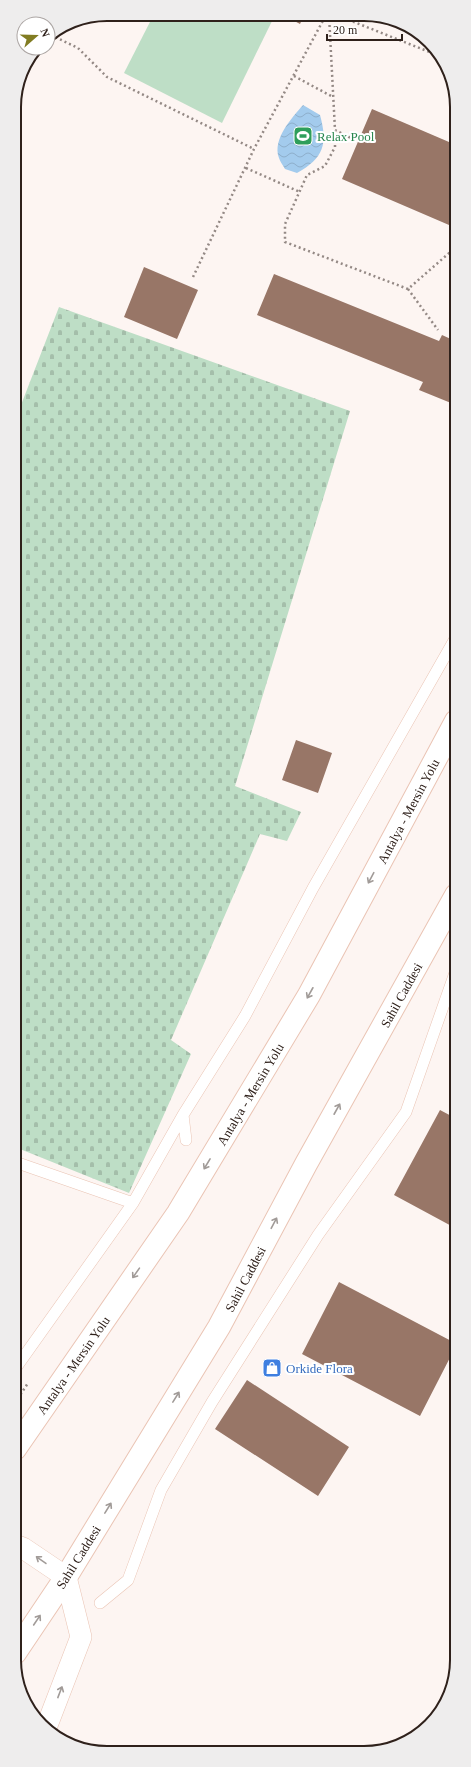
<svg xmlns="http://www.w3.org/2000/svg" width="471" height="1767" viewBox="0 0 471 1767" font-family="Georgia,serif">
	<defs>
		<pattern id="cemetery-stones" width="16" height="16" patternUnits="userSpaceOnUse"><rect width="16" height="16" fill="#bedec6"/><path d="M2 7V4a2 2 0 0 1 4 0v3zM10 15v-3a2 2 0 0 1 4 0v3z" fill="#a4beaa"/></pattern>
		<pattern id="water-waves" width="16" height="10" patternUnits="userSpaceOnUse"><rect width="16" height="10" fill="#a3cbed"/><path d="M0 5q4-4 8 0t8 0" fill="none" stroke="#8daecb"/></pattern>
	</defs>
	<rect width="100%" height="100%" fill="#fdf5f2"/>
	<path fill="#bedec6" d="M154 14 275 15 222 123 124 73Z"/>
	<path fill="url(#cemetery-stones)" d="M59 307 350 411 235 786 301 812 287 841 260 834 171 1040 191 1054 129 1193 15 1147 14 423Z"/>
	<path fill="url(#water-waves)" d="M303 105 320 115C328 144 324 158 297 173L285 169C283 165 280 162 279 158 272 139 292 118 303 105Z"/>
	<path fill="#987667" d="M283 15H304L300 24Z
		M372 109 456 145V228L342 179Z
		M144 267 198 290 177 339 124 317Z
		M274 274 439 341 442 335 453 340 456 333V400L451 403 419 390 423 382 257 315Z
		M296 740 332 753 318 793 282 780Z
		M440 1110 457 1119V1229L394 1195Z
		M339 1282 457 1344 420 1416 302 1354Z
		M247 1380 349 1447 318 1496 215 1429Z"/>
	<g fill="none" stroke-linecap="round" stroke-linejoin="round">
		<defs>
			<path id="service" d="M186 1140 183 1115 245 1016 313 888 456 637
				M15 1162 133 1203
				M15 1369 133 1203 183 1115
				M100 1603 128 1580 161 1490 212 1402 318 1235 406 1112 457 967"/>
			<path id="minor" d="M15 1545 23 1548 66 1577 81 1637 46 1728"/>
			<path id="trunk" d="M15 1449 178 1213 309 995 456 721
				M15 1653 66 1577 219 1327 306 1164 456 895"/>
		</defs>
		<use href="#service" stroke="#eac4b4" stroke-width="12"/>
		<use href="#minor" stroke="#eac4b4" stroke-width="22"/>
		<use href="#trunk" stroke="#eac4b4" stroke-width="24"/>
		<path stroke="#948985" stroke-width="2.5" stroke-dasharray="2 3" stroke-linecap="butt" d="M329 15 335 130 353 139
			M339 16 437 55
			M51 35 78 48 107 77 254 149
			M294 76 333 97
			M335 130V147L325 166 307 175 285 224V242L408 289 456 247
			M246 168 300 192
			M193 277 254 149 326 15
			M408 289 438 330
			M15 1403 28 1383"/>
		<use href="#service" stroke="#fff" stroke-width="11"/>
		<use href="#minor" stroke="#fff" stroke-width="21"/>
		<use href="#trunk" stroke="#fff" stroke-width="22"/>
	</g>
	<defs><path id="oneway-shaft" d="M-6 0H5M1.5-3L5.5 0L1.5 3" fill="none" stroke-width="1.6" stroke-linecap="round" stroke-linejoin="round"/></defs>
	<g stroke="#a19b98">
		<use href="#oneway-shaft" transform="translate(371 878) rotate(118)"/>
		<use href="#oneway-shaft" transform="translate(310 993) rotate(119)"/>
		<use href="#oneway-shaft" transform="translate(337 1109) rotate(-61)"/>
		<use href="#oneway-shaft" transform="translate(207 1164) rotate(121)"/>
		<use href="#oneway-shaft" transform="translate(274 1223) rotate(-62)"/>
		<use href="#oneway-shaft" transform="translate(136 1273) rotate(125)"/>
		<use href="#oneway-shaft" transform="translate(176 1397) rotate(-58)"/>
		<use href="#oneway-shaft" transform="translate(108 1508) rotate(-58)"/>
		<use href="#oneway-shaft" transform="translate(41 1560) rotate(-145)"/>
		<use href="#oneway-shaft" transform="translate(37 1620) rotate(-56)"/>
		<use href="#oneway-shaft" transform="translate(60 1692) rotate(-69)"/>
	</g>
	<defs>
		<symbol id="stadium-square" viewBox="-11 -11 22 22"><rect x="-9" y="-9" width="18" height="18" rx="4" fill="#2e9e5b" stroke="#fff"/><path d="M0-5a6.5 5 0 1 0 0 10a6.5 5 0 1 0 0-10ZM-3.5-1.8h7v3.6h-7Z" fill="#fff"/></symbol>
		<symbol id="shop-square" viewBox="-11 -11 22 22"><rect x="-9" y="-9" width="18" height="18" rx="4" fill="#3f7fe0" stroke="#fff"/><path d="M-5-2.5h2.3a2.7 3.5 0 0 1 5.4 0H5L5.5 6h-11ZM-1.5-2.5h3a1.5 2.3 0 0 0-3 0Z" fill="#fff"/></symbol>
	</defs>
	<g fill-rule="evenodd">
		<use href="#stadium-square" x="292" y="125" width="22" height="22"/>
		<use href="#shop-square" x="261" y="1357" width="22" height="22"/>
	</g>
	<g text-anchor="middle" stroke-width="4" stroke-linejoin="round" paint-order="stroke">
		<g font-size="13" fill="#27864d" stroke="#fff" text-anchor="start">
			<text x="317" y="141">Relax Pool</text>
		</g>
		<g font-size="13" fill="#2f211b" stroke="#fff">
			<text transform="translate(408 811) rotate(-62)" y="5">Antalya - Mersin Yolu</text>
			<text transform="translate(401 995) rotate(-61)" y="5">Sahil Caddesi</text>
			<text transform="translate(250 1094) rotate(-59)" y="5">Antalya - Mersin Yolu</text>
			<text transform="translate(245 1279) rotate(-62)" y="5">Sahil Caddesi</text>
			<text transform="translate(73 1365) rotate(-55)" y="5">Antalya - Mersin Yolu</text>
			<text transform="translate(78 1557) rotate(-58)" y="5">Sahil Caddesi</text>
		</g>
		<g font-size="13" fill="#366cbe" stroke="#fff" text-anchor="start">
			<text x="286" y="1373">Orkide Flora</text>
		</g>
	</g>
	<path d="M0 0H471V1767H0ZM107 21H364A86 86 0 0 1 450 107V1660A86 86 0 0 1 364 1746H107A86 86 0 0 1 21 1660V107A86 86 0 0 1 107 21Z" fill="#eeeded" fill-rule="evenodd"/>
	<path fill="none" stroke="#2f211b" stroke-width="2" d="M107 21H364A86 86 0 0 1 450 107V1660A86 86 0 0 1 364 1746H107A86 86 0 0 1 21 1660V107A86 86 0 0 1 107 21Z"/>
	<g transform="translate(36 36) rotate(70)"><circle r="19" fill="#ffffff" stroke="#aca6a4"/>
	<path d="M0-3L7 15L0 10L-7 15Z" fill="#817c22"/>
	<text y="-6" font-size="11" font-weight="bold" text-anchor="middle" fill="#2f211b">N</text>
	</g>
	<path d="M327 34v6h75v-6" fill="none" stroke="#2f211b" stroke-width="2"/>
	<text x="333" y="34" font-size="12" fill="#2f211b" stroke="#ffffff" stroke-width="3" paint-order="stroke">20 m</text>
</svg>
